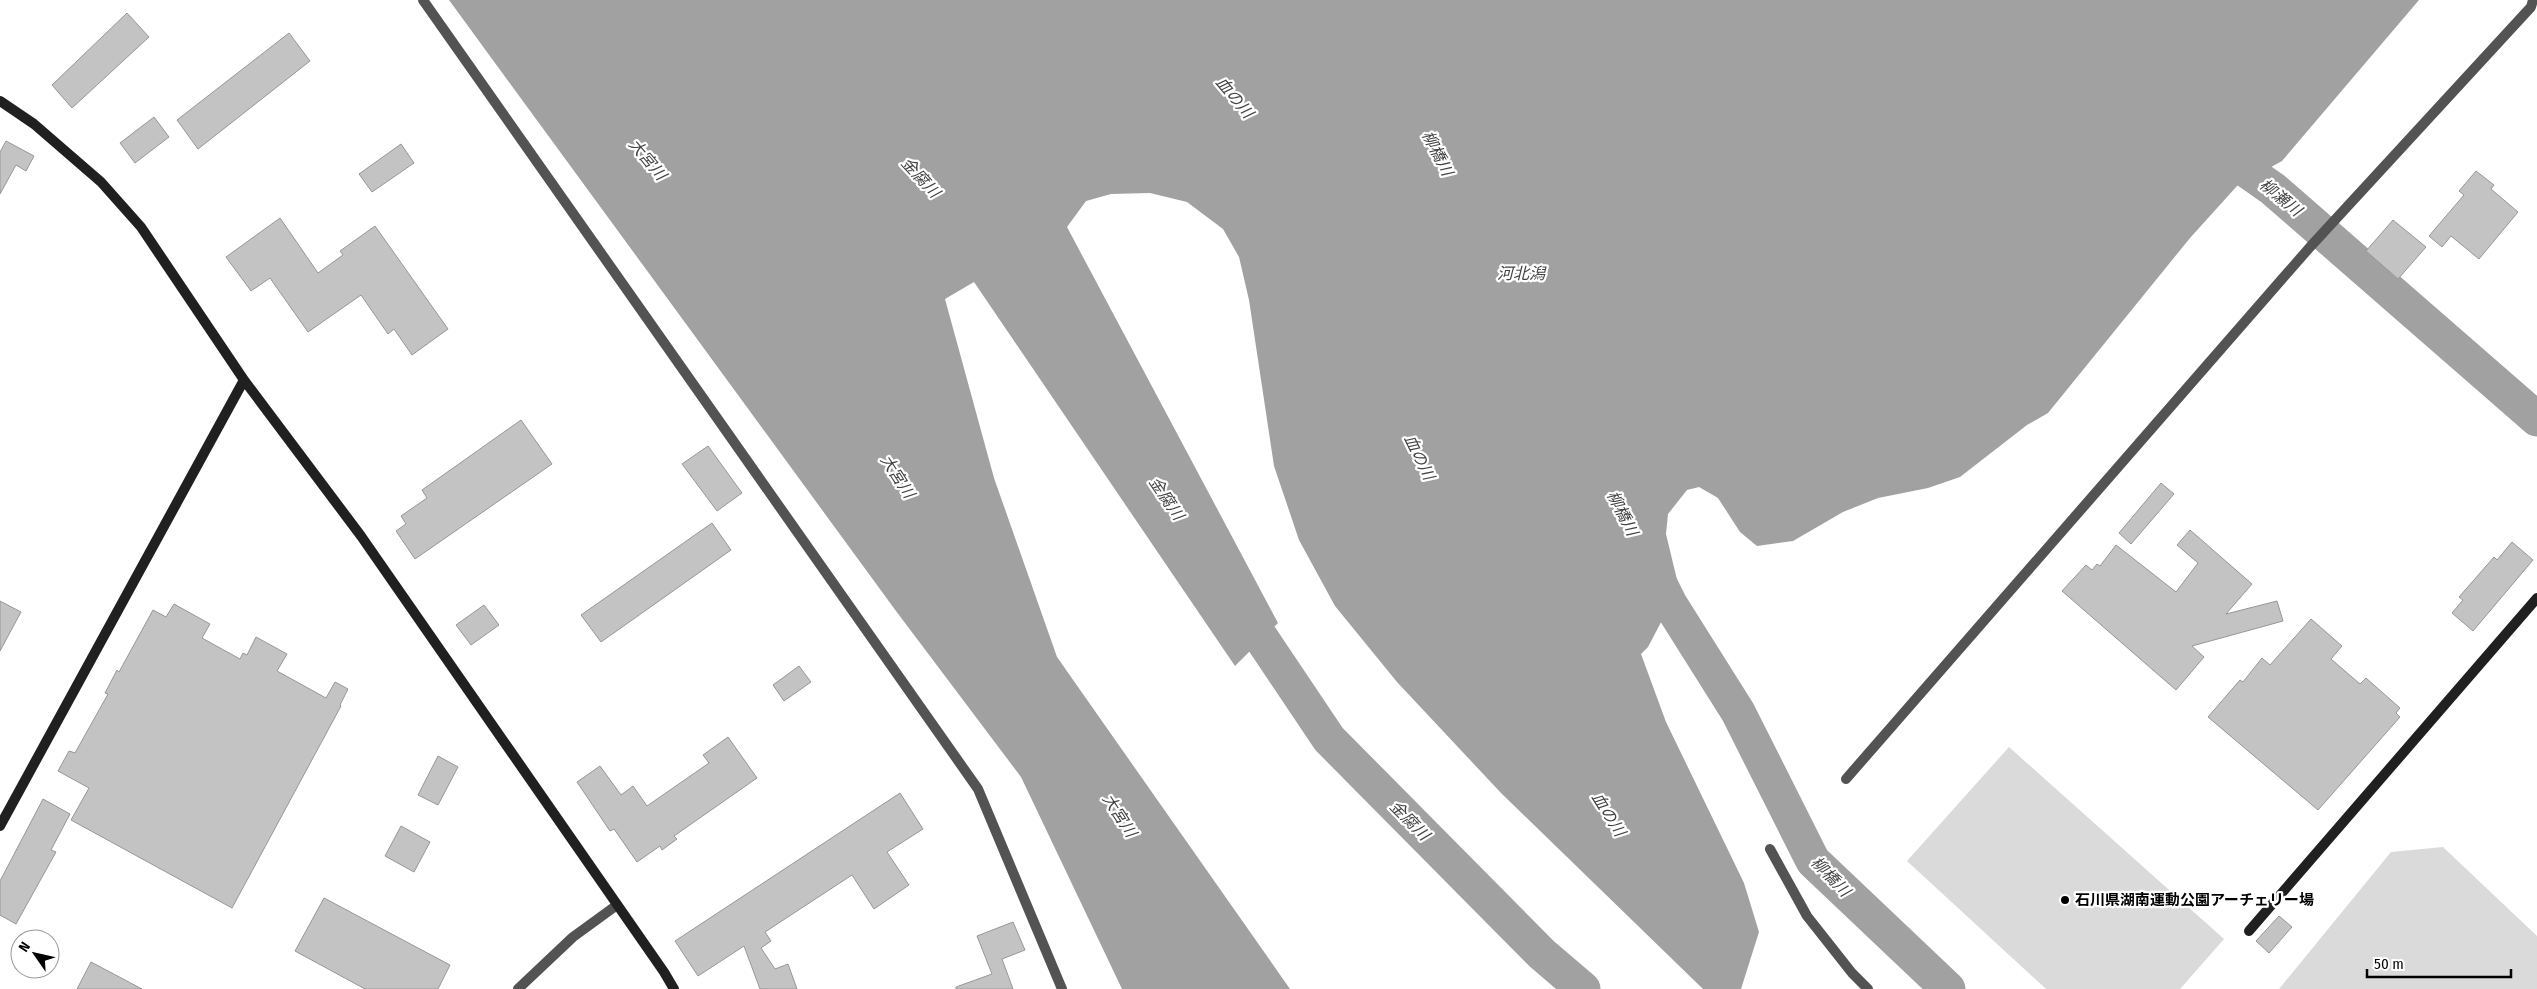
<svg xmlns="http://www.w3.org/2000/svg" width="2537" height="989" viewBox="0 0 2537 989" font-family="'Fira Sans Condensed','Noto Sans JP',sans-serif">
	<rect width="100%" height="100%" fill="#fff"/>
	<path fill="#dadada" d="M2009 747 2224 939 2180 989H2046L1907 861Z
		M2443 847 2537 936V989H2279L2391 852Z"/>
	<path fill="#a1a1a1" d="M449 0H2419L2282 161 2237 186 2190 238 2048 413 2027 425 1960 477 1928 488 1878 498 1843 512 1793 541 1757 546 1740 532 1718 498 1699 487 1687 490 1668 514 1666 534 1679 588 1648 647 1641 654 1666 722 1744 883 1759 932 1741 989H1703L1501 793 1397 682 1335 606 1299 540 1274 466 1249 300 1239 257 1223 229 1187 202 1150 193 1111 194 1086 201 1067 227 1278 623 1235 666 974 282 945 299 994 478 1057 657 1290 989H1122L1021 777 896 611Z"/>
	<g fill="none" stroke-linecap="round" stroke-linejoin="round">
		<path stroke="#a1a1a1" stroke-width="35" d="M2216 149 2273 189 2537 419
			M1648 560 1670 604 1738 712 1813 861 1948 989
			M1235 599 1329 739 1542 954 1583 989"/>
	</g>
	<path fill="#c3c3c3" stroke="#979797" d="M127 13 149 37 72 108 52 85Z
		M289 33 310 61 198 149 177 120Z
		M154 117 169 137 135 163 120 143Z
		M6 141 34 156 26 171 16 165 0 194V152Z
		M401 144 414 163 372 192 359 174Z
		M2476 171 2494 185 2491 189 2518 212 2479 259 2451 236 2442 247 2429 236 2464 195 2459 191Z
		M280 218 318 273 343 255 340 251 375 226 448 329 412 355 394 329 388 334 361 295 308 332 270 278 251 291 226 257Z
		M2393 220 2426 247 2398 279 2366 251Z
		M521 420 552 464 415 559 396 531 406 524 401 516 427 498 422 490Z
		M708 446 742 493 717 511 682 464Z
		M2161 483 2174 494 2131 544 2119 533Z
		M712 523 731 550 601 642 581 615Z
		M2190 530 2252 584 2226 614 2277 601 2283 621 2192 646 2204 657 2176 690 2062 591 2086 565 2092 570 2097 564 2100 566 2116 545 2176 592 2198 563 2177 545Z
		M2512 542 2533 560 2473 631 2452 613 2463 600 2459 597 2494 557 2497 560Z
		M0 601 21 612 0 651Z
		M174 604 210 624 202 638 240 659 243 653 247 655 256 637 287 654 277 671 326 698 335 682 348 689 340 705 341 706 232 908 71 820 89 788 58 771 69 751 75 753 108 694 105 693 117 670 119 672 153 610 166 617Z
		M484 605 499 625 471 645 456 625Z
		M2311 619 2342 646 2331 659 2360 684 2366 678 2400 708 2396 713 2400 717 2318 810 2208 717 2240 680 2243 682 2262 658 2270 665Z
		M799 666 811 682 784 701 773 685Z
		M728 737 757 778 674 836 677 839 662 850 660 846 637 862 614 829 610 831 577 782 600 766 621 795 633 786 647 806 709 763 703 755Z
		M438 756 458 767 438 805 418 795Z
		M900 793 923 829 887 852 909 885 874 909 852 875 765 932 771 941 761 948 775 969 788 964 797 989H760L744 946 698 976 675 941Z
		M43 799 70 814 51 850 56 852 16 924 0 915V881Z
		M401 826 430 842 414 872 385 856Z
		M324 898 450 965 438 989H365L295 951Z
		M2279 916 2292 927 2269 953 2256 941Z
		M1013 922 1025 950 1002 959 1013 989H956V987L992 974 977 936Z
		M91 962 142 989H77Z"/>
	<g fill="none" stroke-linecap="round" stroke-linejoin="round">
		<path stroke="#535353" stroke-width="10" d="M423 0 978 789 1062 989
			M1846 779 2310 247 2531 7 2533 0
			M1770 849 1807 916 1852 973 1868 989
			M518 989 573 937 617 905"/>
		<path stroke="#202020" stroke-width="10" d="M0 101 34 124 101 182 141 227 244 380 361 536 664 972 674 989
			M0 826 244 380
			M2249 931 2537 598"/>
	</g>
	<circle fill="#000" stroke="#fff" stroke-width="2" cx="2065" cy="900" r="5"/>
	<g text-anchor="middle" stroke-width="4.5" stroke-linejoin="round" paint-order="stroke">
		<g font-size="15" font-weight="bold" fill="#000" stroke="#fff" text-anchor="start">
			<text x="2075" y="905">石川県湖南運動公園アーチェリー場</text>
		</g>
		<g font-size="16" font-style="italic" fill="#424242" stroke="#fff">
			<text transform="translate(1235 97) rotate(50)" y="6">血の川</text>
			<text transform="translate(1438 153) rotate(63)" y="6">柳橋川</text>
			<text transform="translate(648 159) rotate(50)" y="6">大宮川</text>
			<text transform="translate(921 177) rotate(47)" y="6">金腐川</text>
			<text transform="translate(2281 197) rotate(39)" y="6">柳瀬川</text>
			<text x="1521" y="279">河北潟</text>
			<text transform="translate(1420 457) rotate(64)" y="6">血の川</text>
			<text transform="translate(898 476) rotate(57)" y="6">大宮川</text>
			<text transform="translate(1167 498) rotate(56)" y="6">金腐川</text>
			<text transform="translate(1623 513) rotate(63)" y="6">柳橋川</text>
			<text transform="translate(1609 814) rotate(58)" y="6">血の川</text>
			<text transform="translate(1120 815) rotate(57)" y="6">大宮川</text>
			<text transform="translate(1410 820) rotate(45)" y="6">金腐川</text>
			<text transform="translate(1831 876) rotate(46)" y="6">柳橋川</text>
		</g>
	</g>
	<g transform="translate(35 954) rotate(304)"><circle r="24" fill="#ffffff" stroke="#999999"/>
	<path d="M0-4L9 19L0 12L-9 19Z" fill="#000000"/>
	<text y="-8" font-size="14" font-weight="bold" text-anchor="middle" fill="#000000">N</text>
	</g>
	<path d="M2367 969v8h144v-8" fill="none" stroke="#000000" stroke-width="2.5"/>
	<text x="2374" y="969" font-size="15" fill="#000000" stroke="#ffffff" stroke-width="4" paint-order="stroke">50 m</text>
</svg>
